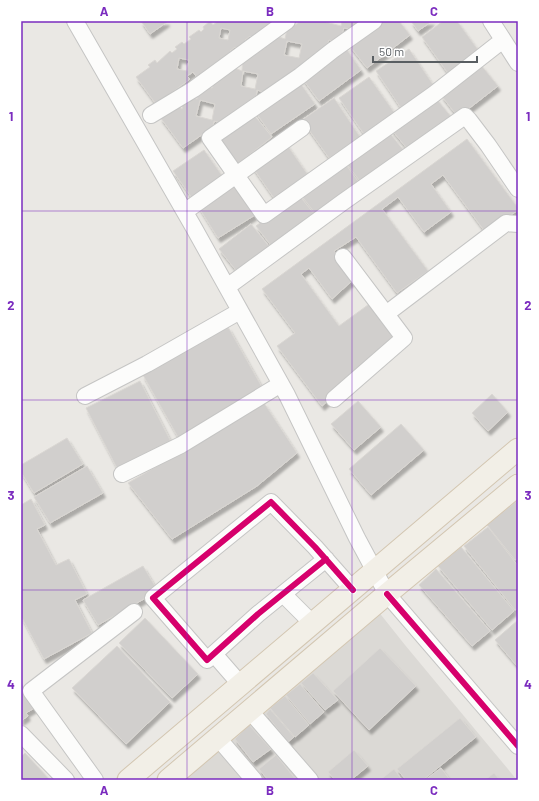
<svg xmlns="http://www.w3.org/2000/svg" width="539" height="801" viewBox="0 0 539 801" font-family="Barlow,sans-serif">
	<defs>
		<filter id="shadow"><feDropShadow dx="2.5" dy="4.5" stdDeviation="1" flood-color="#0004"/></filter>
	</defs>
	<rect width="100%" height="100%" fill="#eae8e4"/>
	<path fill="#dbd9d5" d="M374 606 405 645 517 780H167Z"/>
	<path fill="#d1cfcd" stroke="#dad7d3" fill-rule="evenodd" filter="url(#shadow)" d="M141 21H167V22L150 34Z
		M210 21 213 25 218 21H274L253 39 250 36 245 40 248 43 238 51 235 47 230 51 232 53 211 69 210 67 203 72 205 74 198 79 193 72 187 76 190 79 156 104 136 77 150 67 148 65 155 60 157 63 170 51 172 53 177 49 175 47 182 42 184 44 191 39 189 37 199 30 201 32 204 29 203 27ZM221 28 230 30 228 40 219 38ZM179 58 189 60 187 71 177 69Z
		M301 21H327L326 22 341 26 342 21H361L357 30 344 28 339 43 329 40 325 49 315 53 313 62H304L298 75 272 95 257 90 255 105 228 115 226 124 214 121 211 135 203 134 183 148 160 117 178 106 182 109 185 95 197 99 199 85 212 88 216 76 230 66 242 71 243 56 252 57 270 44 268 36 273 35 285 39 288 24 295 25ZM287 41 302 44 299 58 284 55ZM243 71 258 74 255 89 241 86ZM200 100 215 104 212 120 196 116Z
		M380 21H399L410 35 367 68 349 45Z
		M411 21H432L418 31Z
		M443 21H457L481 54 450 76 422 37Z
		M345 47 361 70 319 101 302 78Z
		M409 49 436 89 403 111 376 71Z
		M481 65 498 86 458 117 441 95Z
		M369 77 396 115 366 137 339 98Z
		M298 80 315 104 271 134 254 110Z
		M434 96 453 119 410 152 391 129Z
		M334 98 360 137 329 158 302 120Z
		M254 115 272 137 235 166 219 142Z
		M388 131 405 152 363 185 346 163Z
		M467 139 518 208V210L486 233 443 175 431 184 451 212 424 232 398 197 382 209 428 271 397 293 356 237 334 251 354 279 332 299 309 268 301 274 339 326 372 302 397 340 322 406 277 346 295 333 262 289Z
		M285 142 308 175 274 198 251 165Z
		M204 150 223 177 192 198 173 171Z
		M344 162 360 184 318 217 301 195Z
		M235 183 255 215 218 238 198 206Z
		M298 194 315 215 273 248 256 226Z
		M251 224 271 249 239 274 219 249Z
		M228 327 263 389 178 437 143 375Z
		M140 381 171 442 117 468 86 408Z
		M492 394 508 412 488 431 472 413Z
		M358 401 381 427 354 450 331 424Z
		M264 403 297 453 257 486 172 539 128 483Z
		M401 424 424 450 371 495 349 469Z
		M67 438 83 464 34 493 21 472V465Z
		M87 466 103 493 50 523 34 497Z
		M31 499 45 525 37 529 56 565 69 559 87 594 75 600 92 633 44 659 21 616V505Z
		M518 500V558L515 560 487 525Z
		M488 527 518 566V608L515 610 464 546Z
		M461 547 514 611 492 630 438 566Z
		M143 566 158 591 98 625 83 600Z
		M436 569 490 631 472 646 419 585Z
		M145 618 198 674 172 698 119 643Z
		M518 620V667L495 640Z
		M117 646 170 702 126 744 72 688Z
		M380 648 416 686 369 730 333 691Z
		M313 673 338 700 325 710 301 683Z
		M21 683 36 707 26 713 28 716 21 721Z
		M300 684 324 712 310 724 286 695Z
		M285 696 309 725 295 737 270 708Z
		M270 709 294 737 288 742 266 714Z
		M460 718 476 737 423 780H406L397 769Z
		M249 725 271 749 253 762 235 739Z
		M354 750 368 766 351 780H335L328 772Z
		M25 753 50 780H21V757Z
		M276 755 296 780H268L259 769Z
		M441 768 450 780H425Z
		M394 769 402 780H380Z
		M494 773 500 780H485Z"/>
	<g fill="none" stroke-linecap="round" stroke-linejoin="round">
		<defs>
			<path id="minor" d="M75 21 194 228 287 395 357 538 387 594 518 746
				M374 21 333 50 300 76 210 138 264 215 434 94 503 40
				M491 21 518 63
				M151 115 194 89 287 21
				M190 208 302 128
				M343 257 386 314 506 223 518 224
				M227 287 343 202 465 116 469 120 488 145 518 189
				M85 396 147 364 240 311
				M334 399 404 338 386 314
				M122 474 181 445 281 384
				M326 559 258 614 207 660 153 598 271 502 315 547 353 590
				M283 594 313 624
				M214 654 241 685
				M250 711 310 780
				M21 734 66 780
				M218 738 254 780
				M95 780 31 691 134 612"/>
			<path id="major" d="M128 780 518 449
				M168 780 387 594 518 485"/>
		</defs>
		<use href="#minor" stroke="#c5c5c4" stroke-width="18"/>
		<use href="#major" stroke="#d3c6b1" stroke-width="23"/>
		<use href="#minor" stroke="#fcfcfb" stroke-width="16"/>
		<use href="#major" stroke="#f2efe7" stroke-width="21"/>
		<defs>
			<path id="cycleway" d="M326 559 258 614 207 660 153 598 271 502 315 547 353 590
				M387 594 518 746"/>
		</defs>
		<use href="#cycleway" stroke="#fff" stroke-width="8"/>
		<use href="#cycleway" stroke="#d6006c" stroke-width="6"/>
	</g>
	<path fill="none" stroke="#7b2cbf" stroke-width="1" stroke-opacity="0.55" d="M187 21V780M352 21V780M21 211H518M21 400H518M21 590H518"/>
	<rect width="539" height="801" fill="none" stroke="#ffffff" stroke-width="44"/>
	<path d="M373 56v6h104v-6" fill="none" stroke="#595e62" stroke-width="2"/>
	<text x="379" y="56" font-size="12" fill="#595e62" stroke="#ffffff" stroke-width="3" paint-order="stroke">50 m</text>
	<rect x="22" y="22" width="495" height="757" fill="none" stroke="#7b2cbf" stroke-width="1.5"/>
	<g font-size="13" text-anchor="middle" font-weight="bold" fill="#7b2cbf">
		<text x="104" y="16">A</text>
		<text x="270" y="16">B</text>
		<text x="434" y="16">C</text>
		<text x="11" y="121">1</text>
		<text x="528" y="121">1</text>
		<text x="11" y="310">2</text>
		<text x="528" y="310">2</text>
		<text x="11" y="500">3</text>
		<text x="528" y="500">3</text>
		<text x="11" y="689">4</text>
		<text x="528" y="689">4</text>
		<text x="104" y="795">A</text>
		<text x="270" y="795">B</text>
		<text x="434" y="795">C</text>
	</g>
</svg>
